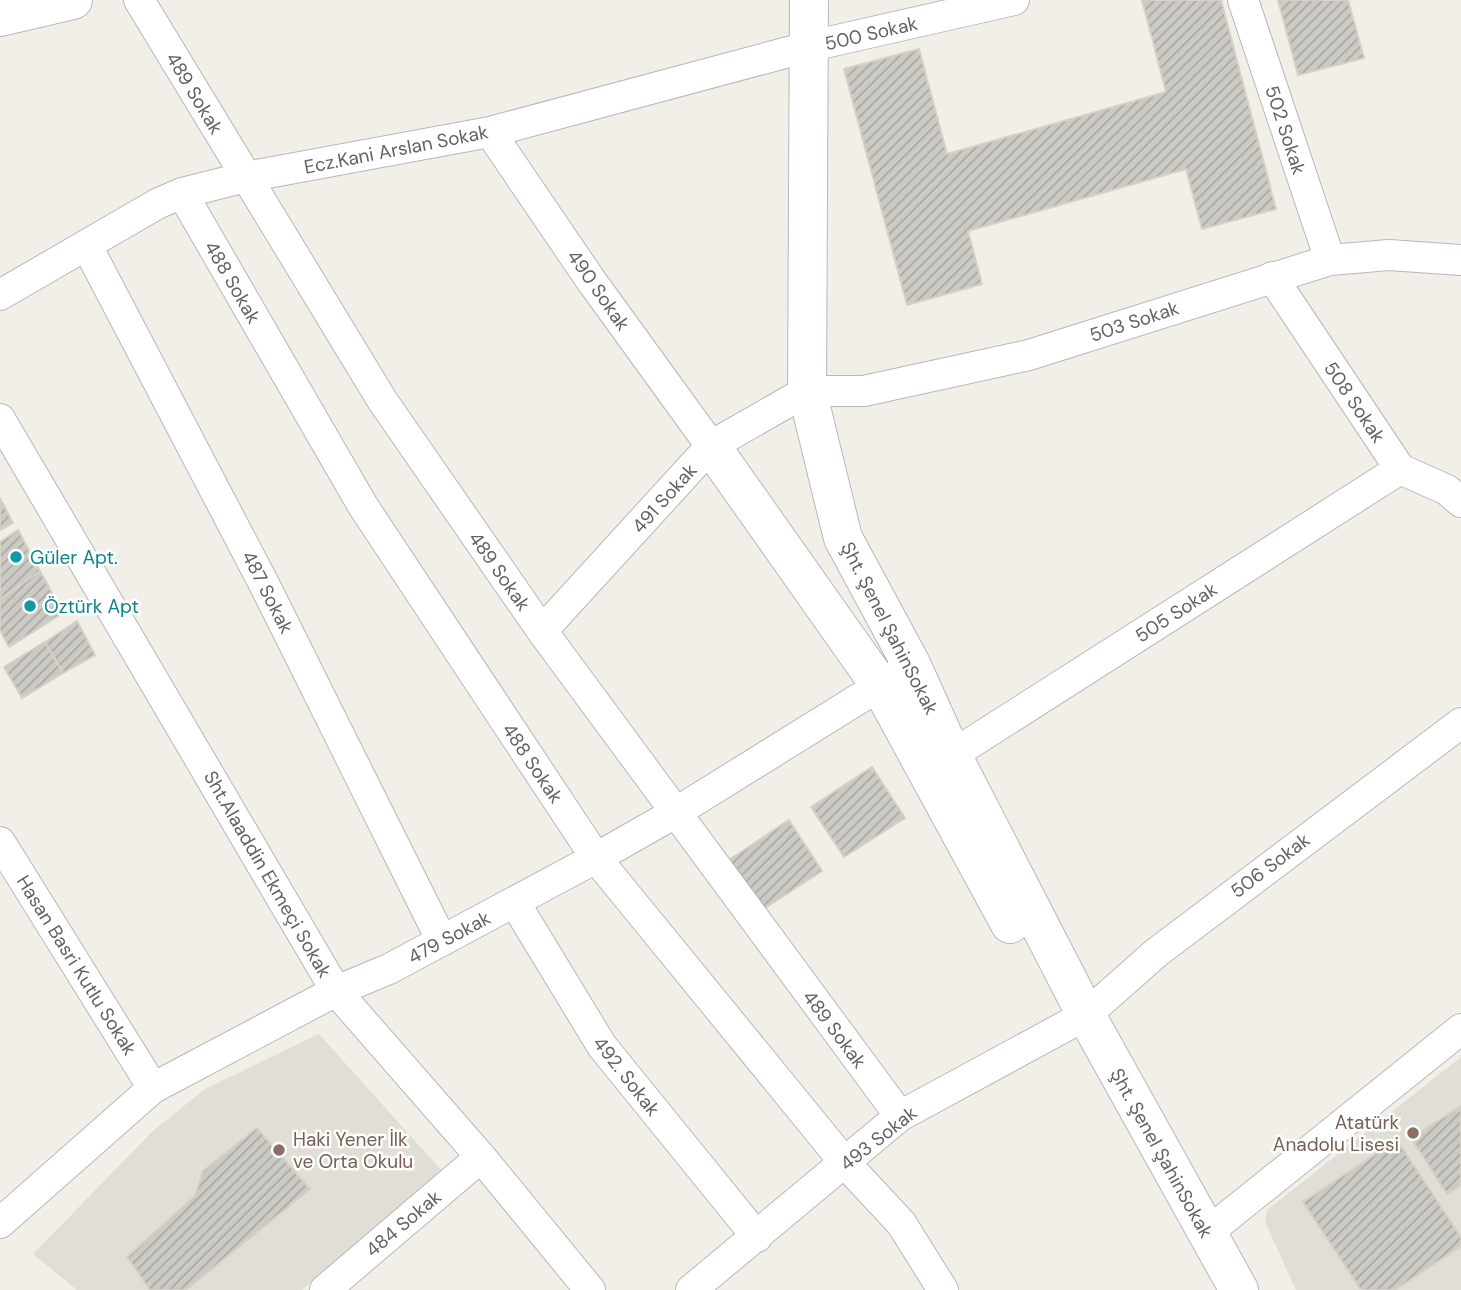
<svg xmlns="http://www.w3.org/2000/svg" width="1461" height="1290" viewBox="0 0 1461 1290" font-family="'DM Sans',sans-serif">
	<defs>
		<pattern id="building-hatch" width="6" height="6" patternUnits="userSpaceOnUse" patternTransform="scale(1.75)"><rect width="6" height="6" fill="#cccac5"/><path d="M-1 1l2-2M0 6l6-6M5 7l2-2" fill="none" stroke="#a9a8a4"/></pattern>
	</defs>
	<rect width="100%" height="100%" fill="#f1efe8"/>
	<path fill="#e1ded6" d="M319 1034 442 1171 302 1290H77L33 1254 154 1130 205 1089Z
		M1461 1057V1290H1296L1265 1222 1267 1210Z"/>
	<path fill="url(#building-hatch)" stroke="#d6d1c6" stroke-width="2" d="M1142 0H1221L1276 209 1202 229 1186 169 968 231 982 284 907 305 844 69 919 49 947 154 1166 92Z
		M1278 0H1348L1364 58 1298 75Z
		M0 498 13 523 0 530Z
		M18 530 40 571 0 599V542Z
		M40 571 63 613 9 647 0 630V599Z
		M77 621 95 655 63 673 45 642Z
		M45 642 63 673 22 698 4 667Z
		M872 767 905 818 844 857 811 807Z
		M789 820 822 871 762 910 729 860Z
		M1461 1106V1185L1447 1194 1411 1138Z
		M257 1128 310 1189 186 1290H150L127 1257 195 1196 203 1171Z
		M1397 1140 1461 1237V1246L1395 1290H1361L1303 1202Z"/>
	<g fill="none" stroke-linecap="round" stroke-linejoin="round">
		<defs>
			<path id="minor" d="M139 0 382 400 542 631 900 1116
				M1243 0 1330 260
				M490 132 590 279 711 446
				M182 193 363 506 596 858 846 1164 901 1223 943 1290
				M87 246 264 584 442 941
				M1272 277 1400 469 1447 490 1461 502
				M0 295 157 204 182 193 246 177 490 132 811 46 1014 0
				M0 419 336 991 481 1157 590 1290
				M542 631 711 446 807 391H864L1029 355 1330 260 1389 255 1461 260
				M952 755 1400 469
				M0 842 153 1088
				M515 903 602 1046 757 1237
				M0 1223 153 1088 336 991 389 969 596 858 675 813 897 675
				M1207 1233 1461 1029
				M325 1290 481 1157
				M691 1290 900 1116 1086 1015 1156 953 1461 723"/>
			<path id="tertiary" d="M809 0 807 391 843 538 911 664 952 755 1086 1015 1239 1290
				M711 446 881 687 1010 924"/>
			<path id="secondary" d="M0 17 73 0"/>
		</defs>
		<use href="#minor" stroke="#b5b8bc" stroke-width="32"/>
		<use href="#tertiary" stroke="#b5b8bc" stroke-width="40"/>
		<use href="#secondary" stroke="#b6babf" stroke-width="40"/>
		<use href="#minor" stroke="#fff" stroke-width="30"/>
		<use href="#tertiary" stroke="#fff" stroke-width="38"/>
		<use href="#secondary" stroke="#fff" stroke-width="38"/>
	</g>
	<g fill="#0f9aa8" stroke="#fff" stroke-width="2.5">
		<circle cx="16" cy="557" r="7"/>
		<circle cx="30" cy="606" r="7"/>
	</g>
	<g fill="#8d6e63" stroke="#fff" stroke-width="2.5">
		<circle cx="1413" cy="1133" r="7"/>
		<circle cx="279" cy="1150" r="7"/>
	</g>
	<g text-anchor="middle" stroke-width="5" stroke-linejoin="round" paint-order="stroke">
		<g font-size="19" fill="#5f6368" stroke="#fff">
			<text transform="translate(871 33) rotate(-13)" y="7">500 Sokak</text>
			<text transform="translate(195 93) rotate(59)" y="7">489 Sokak</text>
			<text transform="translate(1286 130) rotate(72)" y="7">502 Sokak</text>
			<text transform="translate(396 149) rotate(-11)" y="7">Ecz.Kani Arslan Sokak</text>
			<text transform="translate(233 282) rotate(60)" y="7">488 Sokak</text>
			<text transform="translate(599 290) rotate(55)" y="7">490 Sokak</text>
			<text transform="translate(1134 321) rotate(-18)" y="7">503 Sokak</text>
			<text transform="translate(1355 402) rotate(56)" y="7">508 Sokak</text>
			<text transform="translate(664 498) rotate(-48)" y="7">491 Sokak</text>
			<text transform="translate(500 571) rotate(55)" y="7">489 Sokak</text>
			<text transform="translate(268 592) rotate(63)" y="7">487 Sokak</text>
			<text transform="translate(1176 612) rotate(-33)" y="7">505 Sokak</text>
			<text transform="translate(890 628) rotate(63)" y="7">Şht. Şenel ŞahinSokak</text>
			<text transform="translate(533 763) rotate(56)" y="7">488 Sokak</text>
			<text transform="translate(1270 865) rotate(-37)" y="7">506 Sokak</text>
			<text transform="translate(268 874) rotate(60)" y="7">Sht.Alaaddin Ekmeçi Sokak</text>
			<text transform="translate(449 937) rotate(-28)" y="7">479 Sokak</text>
			<text transform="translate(77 965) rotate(58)" y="7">Hasan Basri Kutlu Sokak</text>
			<text transform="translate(835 1029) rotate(53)" y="7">489 Sokak</text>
			<text transform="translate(627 1076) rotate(52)" y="7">492. Sokak</text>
			<text transform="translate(878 1138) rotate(-38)" y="7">493 Sokak</text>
			<text transform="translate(1162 1153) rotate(61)" y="7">Şht. Şenel ŞahinSokak</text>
			<text transform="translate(403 1223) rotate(-40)" y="7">484 Sokak</text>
		</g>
		<g font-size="19" fill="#0d838f" stroke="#fff" text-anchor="start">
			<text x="30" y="564">Güler Apt.</text>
			<text x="44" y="613">Öztürk Apt</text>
		</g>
		<g font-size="19" fill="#785e54" stroke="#fff" text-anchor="end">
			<text x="1399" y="1129">Atatürk<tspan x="1399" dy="22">Anadolu Lisesi</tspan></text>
			<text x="293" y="1146" text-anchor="start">Haki Yener İlk<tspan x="293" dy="22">ve Orta Okulu</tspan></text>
		</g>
	</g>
</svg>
